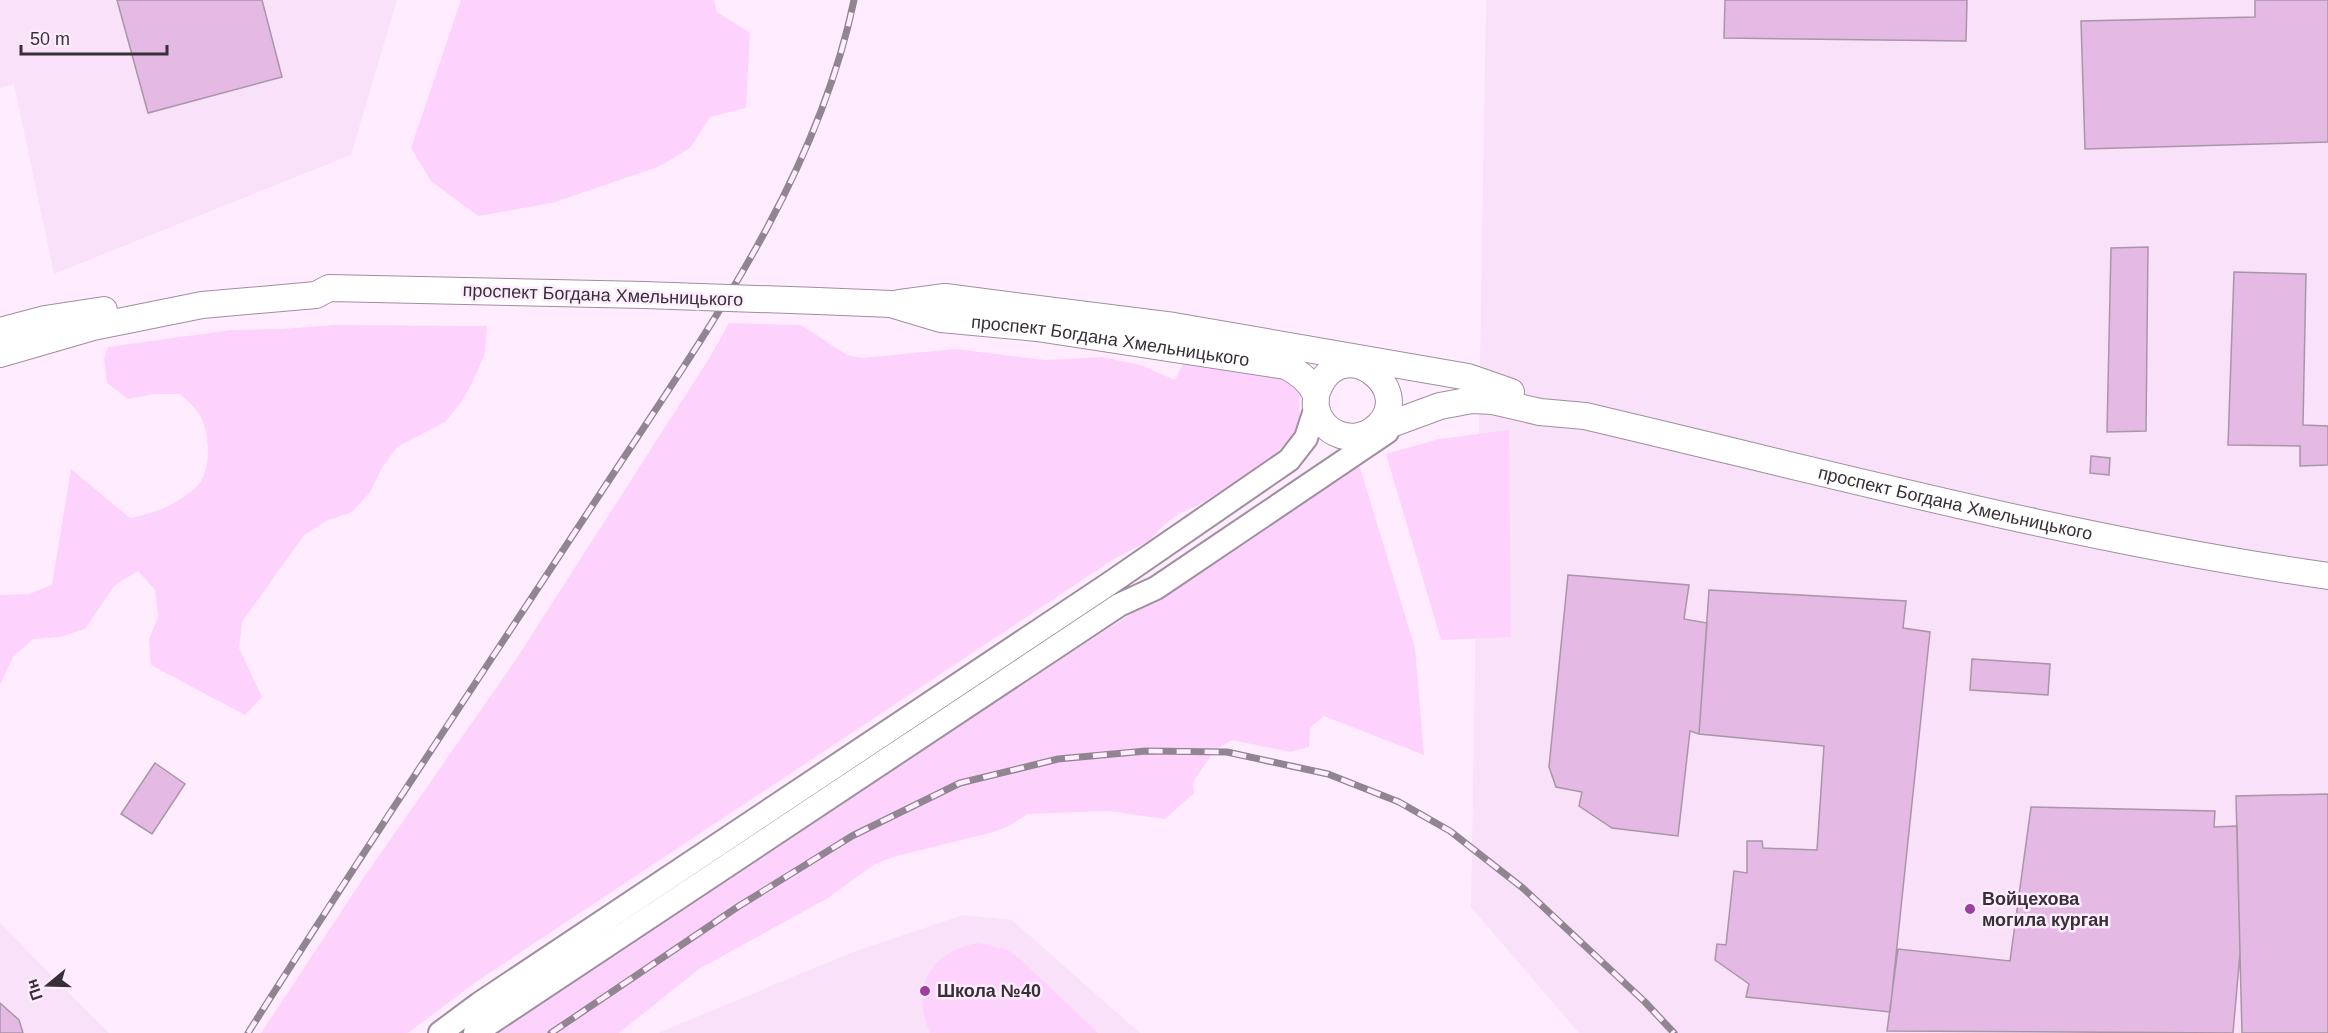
<svg xmlns="http://www.w3.org/2000/svg" width="2328" height="1033" viewBox="0 0 2328 1033" font-family="Arial,sans-serif">
	<rect width="100%" height="100%" fill="#ffedff"/>
	<path fill="#f9e1f9" d="M0 0H397L351 155 54 274 14 84 0 88Z
		M1486 0H2328V1033H1579L1471 907Z
		M963 915 1012 920 1140 1033H658L853 952Z
		M0 923 109 1033H0Z"/>
	<path fill="#fdd3fd" d="M461 0H714L717 12 750 33 746 108 710 117 690 148 658 167 552 203 478 216 431 181 411 148Z
		M729 323 801 325 847 355 861 358 956 349 1045 360 1102 357 1140 365 1175 380 1186 358 1286 374 1299 389 1300 422 1293 435 1270 460 1199 505 1180 513 1164 525 1150 540 1114 559 476 982 408 1033H261L364 877 515 661 710 357Z
		M334 325 487 326 485 353 475 377 462 401 445 422 397 447 382 468 370 492 352 512 326 521 304 535 242 622 239 648 262 697 245 715 151 665 149 640 158 616 155 590 138 571 115 585 85 629 60 637 33 639 13 657 0 685V595L29 594 52 585 71 469 130 518C153 514 179 504 197 486 213 471 210 427 197 411 193 405 186 400 180 394H154L128 399 107 383 104 358 108 347 231 330 282 329Z
		M1509 430 1511 637 1441 640 1386 454 1439 439Z
		M1358 461 1415 648 1424 755 1324 716 1310 728 1309 747 1291 752 1232 740 1215 750 1193 782 1194 793 1165 819 1108 811 1028 814 1009 826 990 833 893 857 875 864 828 898 699 969 619 1033H484L1163 593 1182 585 1231 547Z
		M978 943 1008 950 1020 959 1098 1033H930C910 988 930 951 978 943Z"/>
	<path fill="#e4b9e4" stroke="#a796a6" stroke-width="1.5" d="M117 0H262L282 77 148 113Z
		M1725 0H1967L1966 41 1724 38Z
		M2255 0H2328V142L2085 149 2081 21 2255 17Z
		M2148 247 2146 431 2107 432 2111 248Z
		M2234 272 2306 274 2303 425 2328 426V465L2300 466V446L2228 445Z
		M2091 456 2110 458 2109 475 2090 473Z
		M1568 575 1689 585 1684 619 1707 623 1699 734 1690 731 1678 836 1612 828 1579 806 1582 792 1556 787 1549 767Z
		M1709 590 1906 601 1903 628 1930 632 1890 1012 1746 997 1749 984 1715 960 1717 944 1726 945 1734 871 1747 873V841H1762L1763 848 1817 850 1824 746 1699 734Z
		M1972 659 2050 664 2048 695 1970 690Z
		M155 763 185 784 152 834 121 814Z
		M2328 794V1033H2242L2236 796Z
		M2031 807 2215 811 2214 827 2237 826 2240 953 2233 1033 1887 1031 1898 949 2010 961Z
		M0 1003 19 1020 23 1033H0Z"/>
	<g fill="none" stroke-linecap="round" stroke-linejoin="round">
		<defs>
			<path id="tertiary" d="M440 1033 479 1004 1109 584 1289 460 1306 438 1316 407
				M475 1033 1119 605 1156 588 1387 432"/>
			<g id="secondary">
				<path id="s1" d="M818 301 891 304 941 319 1037 328 1286 366C1298 372 1309 380 1315 393 1317 398 1315 402 1316 407 1318 419 1327 430 1338 434 1350 439 1364 437 1373 430 1424 392 1338 325 1316 395"/>
				<path d="M900 303 945 297 1174 326 1468 377 1511 392"/>
				<path d="M0 331 45 319 104 310"/>
				<path d="M0 354 93 327 202 305 316 295 329 288 644 295"/>
				<path id="s2" d="M1372 431 1440 406 1472 400 1493 401 1540 412 1585 416C1832 474 2077 540 2328 576"/>
			</g>
		</defs>
		<use href="#tertiary" stroke="#9f8e9e" stroke-width="26"/>
		<use href="#secondary" stroke="#9f8e9e" stroke-width="28"/>
		<use href="#tertiary" stroke="#fff" stroke-width="22"/>
		<use href="#secondary" stroke="#fff" stroke-width="26"/>
		<defs>
			<path id="rail" d="M248 1033C362 853 481 675 598 497 699 342 816 184 854 0
				M551 1033 739 906 852 836 960 783 1058 759 1146 751 1227 752 1328 774 1399 802 1450 831 1524 889 1645 1002 1674 1033"/>
		</defs>
		<use href="#rail" stroke="#918591" stroke-width="7"/>
		<use href="#rail" stroke="#ffedff" stroke-width="4.5" stroke-dasharray="14" stroke-linecap="butt"/>
		<defs>
			<path id="secondary-bridge" d="M644 295 818 301"/>
		</defs>
		<use href="#secondary-bridge" stroke="#9f8e9e" stroke-width="28" stroke-linecap="butt"/>
		<use href="#secondary-bridge" stroke="#fff" stroke-width="26"/>
	</g>
	<g fill="#9f3da3" stroke="#ffedff" stroke-width="2">
		<circle cx="1970" cy="909" r="6"/>
		<circle cx="925" cy="991" r="6"/>
	</g>
	<g text-anchor="middle" stroke-width="5" stroke-linejoin="round" paint-order="stroke">
		<g font-size="18" fill="#373037" stroke="#ffedff">
			<text transform="translate(603 295) rotate(2)" y="6">проспект Богдана Хмельницького</text>
			<text dy="6" stroke="none"><textPath href="#s1" startOffset="296">проспект Богдана Хмельницького</textPath></text>
			<text dy="6" stroke="none"><textPath href="#s2" startOffset="600">проспект Богдана Хмельницького</textPath></text>
		</g>
		<g font-size="18" font-weight="bold" fill="#373037" stroke="#ffedff" text-anchor="start">
			<text x="1982" y="905">Войцехова<tspan x="1982" dy="21">могила курган</tspan></text>
			<text x="937" y="997">Школа №40</text>
		</g>
	</g>
	<g transform="translate(48 985) rotate(251)" stroke="#ffedff" stroke-width="4.5" paint-order="stroke">
	<path d="M0-4.5L10 22L0 15L-10 22Z" fill="#373037"/>
	<text y="-9" font-size="16" font-weight="bold" text-anchor="middle" fill="#373037">Пн</text>
	</g>
	<path d="M21 45v9h146v-9" fill="none" stroke="#373037" stroke-width="3"/>
	<text x="30" y="45" font-size="18" fill="#373037" stroke="#ffedff" stroke-width="4.5" paint-order="stroke">50 m</text>
</svg>
